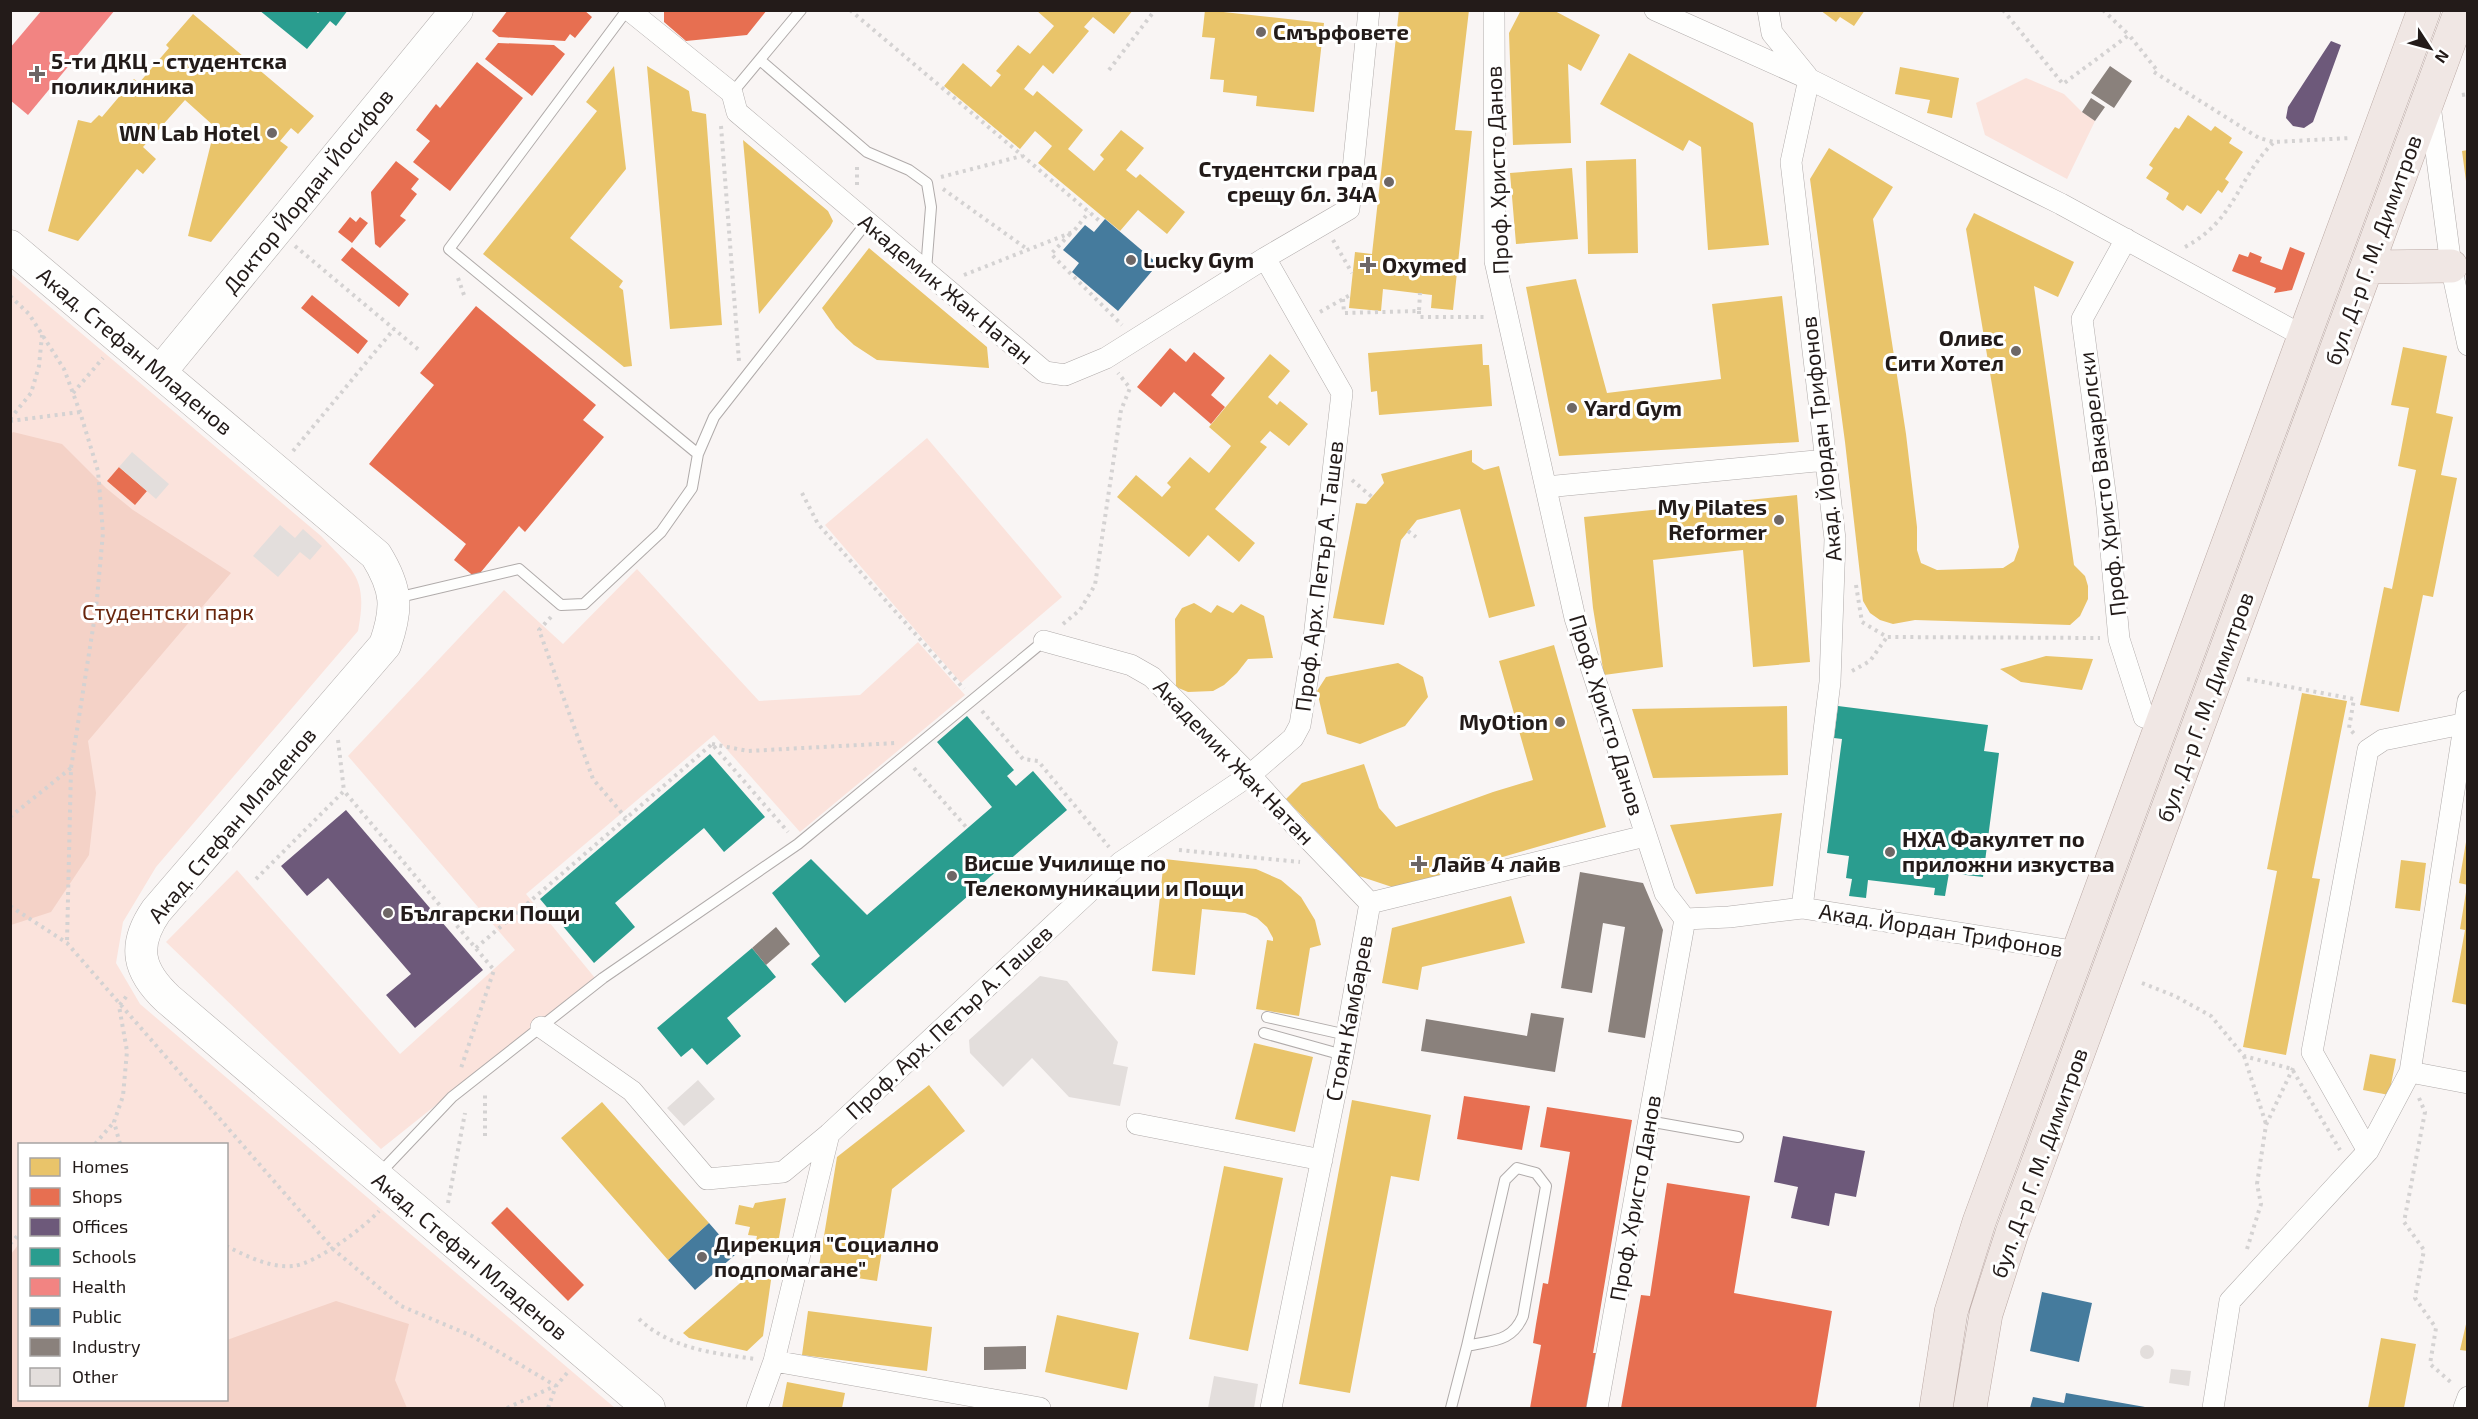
<svg xmlns="http://www.w3.org/2000/svg" width="2478" height="1419" viewBox="0 0 2478 1419" font-family="'Exo 2',sans-serif">
	<rect width="100%" height="100%" fill="#f9f5f4"/>
	<path fill="#fbe3dc" fill-rule="evenodd" d="M2026 78 2064 94 2082 112 2095 121 2067 179 1985 135 1976 103Z
		M10 273 321 536C355 572 368 579 358 631L156 867 123 922 116 963 140 1004 615 1408H11ZM20 1144H226V1400H20Z
		M927 438 1062 597 961 683 825 525Z
		M637 569 759 701 860 695 918 642 965 695 800 832 714 735 526 894 595 978 381 1149 166 942 237 870 400 1054 515 950 348 756 504 590 563 644Z"/>
	<path fill="#f4d2c7" d="M13 432 62 444 106 488 133 510 231 573 88 741 96 793 89 855 51 912 11 925 10 435Z
		M19 1244 20 1400H226L227 1340 336 1301 409 1324 395 1380 407 1408H11V1254Z"/>
	<path fill="#e9c46a" d="M1036 10H1133L1114 34 1093 17 1084 27 1089 31 1053 74 1043 65 1024 89 1033 96 1037 91 1083 130 1068 149 1094 171 1104 159 1100 155 1121 130 1144 148 1126 170 1136 178 1140 174 1185 212 1167 234 1138 210 1120 231 1038 163 1052 146 1035 131 1020 149 944 86 963 63 991 87 1001 75 996 71 1018 45 1030 54 1054 26Z
		M1205 10 1324 23 1314 112 1256 106 1257 96 1223 92 1224 80 1210 79 1215 38 1202 37Z
		M1399 10H1469L1455 130 1472 131 1453 310 1431 308 1432 295 1383 289 1381 311 1349 308 1355 252 1372 254Z
		M1521 10H1553L1600 35 1581 71 1568 64 1571 143 1513 145 1509 33Z
		M1820 10H1865L1854 26 1840 17 1836 22Z
		M193 14 314 116 298 134 291 128 280 141 288 147 211 242 188 236 215 127 185 100 143 147 156 159 143 174 137 169 78 241 48 231 78 120 91 123 99 115 102 117 134 79 139 83 169 48 166 45Z
		M1629 53 1753 123 1769 245 1708 250 1701 147 1689 140 1683 151 1600 104Z
		M614 66 626 169 570 238 623 281 619 287 623 290 632 366 624 367 483 254 597 111 586 102Z
		M647 66 689 91 692 111 706 114 722 325 670 329Z
		M1900 67 1959 78 1952 118 1927 113 1930 100 1895 94Z
		M2188 115 2211 131 2215 126 2232 138 2229 143 2243 152 2225 179 2229 182 2222 193 2218 190 2201 214 2187 205 2183 211 2166 199 2169 193 2146 178 2153 168 2149 165 2175 127 2179 129Z
		M743 140 828 211 833 221 830 227 759 314Z
		M1829 148 1893 187 1873 219 1906 434 1917 527V550L1921 563 1937 570 2003 568 2014 561 2019 547 1966 229 1974 213 2074 262 2058 297 2034 286 2074 565 2085 576 2088 586V599L2080 616 2070 625 1915 620 1893 624 1880 620 1870 613 1863 601 1845 442 1810 179Z
		M2468 150V181H2466L2462 151Z
		M1636 159 1638 253 1588 254 1586 161Z
		M1572 168 1578 239 1516 244 1510 173Z
		M869 248 987 347 989 368 877 360 854 345 836 328 822 308Z
		M1576 279 1607 393 1721 379 1712 304 1782 296 1799 442 1559 456 1526 287Z
		M1482 344 1483 365H1489L1492 406 1379 415 1377 391 1371 392 1368 353Z
		M2403 347 2447 356 2436 413 2453 417 2441 475 2457 478 2433 597 2423 595 2399 712 2360 705 2384 587 2392 589 2416 470 2398 466 2409 408 2391 405Z
		M1270 354 1290 371 1268 397 1277 405 1280 401 1308 424 1289 446 1270 431 1260 442 1267 447 1215 509 1255 543 1239 562 1208 535 1189 557 1117 497 1136 475 1162 497 1171 487 1167 483 1190 457 1209 473 1231 446 1209 427Z
		M1472 450V462L1484 470 1499 466 1535 606 1489 618 1460 509 1417 520 1401 540 1384 625 1333 618 1356 503 1366 504 1384 483 1381 474Z
		M1797 495 1810 662 1753 667 1743 550 1653 560 1663 667 1604 675 1593 608 1584 517Z
		M1194 603 1211 613 1217 605 1233 613 1241 604 1264 616 1273 658 1248 659 1237 673 1224 685 1213 691 1188 692 1176 687 1175 619 1182 608Z
		M1554 645 1606 827 1395 888 1359 876 1286 799 1302 783 1364 764 1379 808 1396 827 1493 792 1533 780 1499 661Z
		M2046 656 2093 659 2082 690 2021 682 2000 669Z
		M1398 663 1423 677 1428 697 1405 726 1360 744 1327 734 1317 691 1326 677Z
		M2302 693 2347 701 2312 878 2320 879 2286 1055 2243 1047 2277 871 2267 869Z
		M1787 706 1788 775 1653 778 1632 709Z
		M1782 813 1773 886 1696 894 1670 825Z
		M2466 842H2468V885L2459 883Z
		M1164 859 1256 869 1281 880 1301 897 1315 920 1321 945 1310 948 1299 1016 1256 1009 1267 940 1273 941V938L1267 927 1257 918 1245 913 1202 909 1195 975 1152 971Z
		M2401 860 2426 863 2420 911 2395 908Z
		M2466 892 2468 893V1005L2452 1002 2465 930 2460 929Z
		M1511 896 1525 943 1422 967 1418 990 1382 983 1392 928Z
		M1254 1043 1313 1057 1295 1132 1235 1119Z
		M2370 1054 2396 1059 2389 1095 2363 1090Z
		M929 1085 965 1131 892 1189 877 1281 818 1272 837 1157Z
		M1352 1100 1431 1115 1419 1181 1391 1176 1350 1393 1299 1384Z
		M602 1102 709 1223 668 1260 561 1138Z
		M1224 1166 1283 1178 1248 1351 1189 1339Z
		M786 1198 777 1249 755 1245 757 1236 748 1235 750 1227 735 1224 739 1205 753 1208 755 1203Z
		M755 1270 772 1273 763 1336 747 1351 689 1338 683 1333Z
		M808 1311 932 1327 927 1371 802 1355Z
		M1057 1315 1139 1333 1127 1390 1045 1372Z
		M2467 1320H2468V1351L2460 1350Z
		M2381 1338 2416 1344 2404 1408H2368Z
		M787 1382 845 1393 842 1408H782Z"/>
	<path fill="#e76f51" d="M508 10H584L592 17 575 38 570 34 565 41 499 37 492 31Z
		M664 10H767L747 35 686 41 664 22Z
		M498 43 554 45 565 54 532 96 485 59Z
		M477 62 523 98 450 191 413 162 430 141 416 130 436 104 440 108Z
		M396 161 419 179 411 189 417 194 400 216 406 220 380 248 375 244 371 192Z
		M350 217 356 222 360 217 368 223 352 243 338 232Z
		M352 247 409 294 399 307 341 260Z
		M2290 247 2305 253 2292 290 2274 293 2276 288 2232 271 2239 254 2248 257 2250 252 2262 257 2260 262 2282 270Z
		M312 295 368 341 358 354 301 308Z
		M476 306 596 405 583 420 604 437 525 532 519 526 476 578 454 560 466 544 369 464 434 385 420 373Z
		M1170 348 1186 362 1194 352 1225 378 1211 395 1225 407 1211 424 1174 392 1161 407 1137 387Z
		M119 467 147 491 135 505 107 481Z
		M1464 1096 1530 1106 1522 1150 1457 1139Z
		M1547 1107 1632 1120 1593 1353H1596L1587 1408H1530L1541 1345 1533 1343 1536 1324 1543 1283 1548 1284 1570 1152 1540 1147Z
		M1667 1183 1750 1196 1734 1293 1832 1311 1816 1408H1621L1641 1295 1650 1296Z
		M507 1207 584 1285 568 1301 491 1223Z"/>
	<path fill="#6d597a" d="M2331 41 2341 45 2313 122 2304 128 2293 126 2286 118 2288 107Z
		M346 810 483 970 415 1028 386 995 411 974 328 878 307 896 281 866Z
		M1783 1136 1865 1151 1856 1197 1835 1193 1829 1226 1791 1218 1798 1187 1774 1182Z"/>
	<path fill="#2a9d8f" d="M259 10H314L318 13 321 10H348L336 26 330 21 307 49Z
		M1838 706 1988 725 1984 751 1999 753 1983 877 1949 873 1945 896 1934 895 1935 888 1868 880 1866 898 1849 896 1852 879 1846 878 1849 856 1827 853 1842 739 1834 738Z
		M967 716 1014 770 1007 776 1016 786 1033 771 1067 810 845 1003 811 964 820 956 772 893 811 859 867 915 992 807 937 742Z
		M710 754 765 817 724 852 704 828 660 865 615 903 635 927 594 963 540 899Z
		M752 948 776 977 727 1018 741 1036 707 1065 692 1048 681 1057 657 1028Z"/>
	<path fill="#f28482" d="M42 10H115L28 115 10 100V48Z"/>
	<path fill="#457b9d" d="M1105 219 1158 264 1118 311 1072 272 1079 263 1063 250 1085 225 1094 232Z
		M709 1223 736 1254 695 1290 668 1260Z
		M2042 1292 2092 1303 2079 1362 2030 1351Z
		M2066 1393 2145 1407V1408H2030L2033 1397 2064 1403Z"/>
	<path fill="#8a817c" d="M2110 66 2132 81 2114 108 2091 93Z
		M2091 98 2105 107 2095 121 2082 112Z
		M1580 872 1643 883 1663 930 1645 1038 1608 1032 1625 927 1603 923 1592 993 1561 988Z
		M776 927 790 944 766 965 752 948Z
		M1531 1013 1564 1018 1555 1072 1421 1051 1426 1019 1527 1036Z
		M1026 1346V1369L984 1370V1347Z"/>
	<path fill="#e3dedc" d="M132 452 169 484 156 499 119 467Z
		M280 525 295 538 303 529 322 546 310 560 300 552 278 577 253 556Z
		M1040 976 1067 981 1118 1042 1113 1064 1128 1067 1120 1106 1069 1097 1032 1058 1003 1087 970 1053 969 1040Z
		M698 1080 715 1099 684 1126 667 1108Z
		M2140 1352a7 7 0 1 1 14 0a7 7 0 1 1-14 0Z
		M2171 1369 2191 1371 2189 1386 2169 1383Z
		M1214 1376 1258 1384 1254 1408H1208Z"/>
	<g fill="none" stroke-linecap="round" stroke-linejoin="round">
		<defs>
			<path id="lane" d="M627 10 449 249 698 454
				M760 60 867 152 909 170 927 183 931 207 926 270
				M732 93 801 10
				M396 598 519 569 561 605 584 604 661 532 692 488 698 454 714 417 867 222
				M1267 1017 1347 1035
				M1264 1033 1343 1055
				M1648 1121 1738 1137
				M379 1174 452 1097 603 978 798 844 1044 641
				M1451 1408 1467 1346C1493 1340 1512 1342 1523 1316L1546 1186 1536 1173 1517 1168 1505 1180 1467 1346"/>
			<path id="street" d="M629 10 732 93 737 112 1045 372 1065 375 1106 358 1265 258 1349 209 1369 10
				M1494 10 1495 261 1575 618 1665 893 1685 919 1597 1408
				M1655 10 1809 79 2061 204 2303 336
				M1768 10 1772 33 1807 76
				M2430 105 2451 266 2468 345
				M2126 239 2082 319 2107 507 2119 639 2144 717 2163 723
				M1546 487 1826 460
				M1044 641 1131 665 1152 677 1250 775 1293 823 1370 903
				M1802 908 1830 682 1835 539 1791 162 1809 79
				M1685 919 1729 917 1802 908 2079 952
				M541 1027 632 1091 707 1179 783 1172 829 1134 1121 862 1250 775 1293 738 1300 725 1314 638 1342 393 1265 258
				M2410 1072 2468 1083
				M1137 1124 1322 1160
				M2368 1151 2312 1052 2368 750 2383 740 2462 724
				M774 1361 1040 1408
				M757 1408 774 1361 829 1134
				M1271 1408 1343 1055 1370 903 1645 836
				M2213 1408 2230 1301 2368 1151 2410 1072 2468 701
				M2464 1408 2468 1397"/>
			<path id="secondary" d="M10 246 376 555C397 589 398 608 385 645L156 911C132 946 138 971 168 999L649 1408
				M161 371 457 10"/>
			<path id="primary" d="M2367 267 2451 266
				M1936 1408 1951 1312 1979 1222 2424 10
				M1970 1408 1986 1314 2012 1233 2461 10"/>
		</defs>
		<use href="#lane" stroke="#b0abaa" stroke-width="12"/>
		<use href="#street" stroke="#b0abaa" stroke-width="22"/>
		<use href="#secondary" stroke="#b0abaa" stroke-width="33"/>
		<use href="#primary" stroke="#b9a7a2" stroke-width="34"/>
		<path stroke="#d4d2d2" stroke-width="4" stroke-dasharray="3 4.5" stroke-linecap="butt" d="M850 10 1102 223
			M2003 10 2063 84 2129 35 2156 69
			M2103 10 2129 35
			M1109 70 1155 10
			M2154 72 2259 138 2274 142 2350 138
			M2462 95 2468 94
			M721 126 739 361
			M941 177 1022 156
			M857 185V163
			M943 189 1027 249
			M1070 234 1051 254 1122 325
			M1333 240 1352 273
			M295 246 419 350
			M2185 247C2236 220 2237 178 2274 142
			M964 275 1073 232 1089 212
			M458 278 464 295
			M10 296 29 314 64 369 80 412 98 471 103 533 96 609 71 768 67 942
			M1343 299 1344 313 1419 311 1420 293
			M1419 311V317H1486
			M1320 312 1350 295
			M73 393 103 358
			M10 419 31 393 39 366 42 335
			M10 421 80 412
			M293 451 394 329
			M1352 480 1372 497
			M802 493 818 524 964 689
			M1408 531 1416 537
			M1856 585 1862 622 1887 637 2100 638
			M551 617 539 630 593 779 626 818
			M1063 624 1080 610 1095 585 1121 410 1130 388 1118 373
			M1852 671 1870 661 1887 637
			M2247 679 2354 699 2349 728 2356 736
			M982 711 1023 759 1038 761 1109 847
			M338 740 344 791
			M712 744 748 751 896 743
			M914 768 967 828
			M10 817 71 768
			M1179 850 1300 862
			M256 879 344 791 494 970 461 1068
			M10 906 67 943 333 1249 401 1306 472 1336 556 1386
			M476 948 712 744 788 832
			M2142 983 2175 996 2211 1016 2244 1056 2292 1069 2340 1150
			M2244 1056 2266 1124
			M2419 1098 2425 1112 2404 1222 2424 1250 2415 1298 2436 1328 2430 1364 2453 1384
			M485 1136V1092
			M95 1144 114 1122
			M120 1144 114 1122 123 1096 127 1051 119 1006 129 993
			M448 1203 465 1113
			M10 1244 20 1233
			M226 1246C247 1256 269 1268 293 1266 315 1264 364 1228 379 1211
			M2247 1249 2261 1204 2257 1184 2266 1125 2293 1068
			M639 1319C671 1349 713 1353 755 1359
			M507 1408 555 1386
			M548 1408 556 1386 567 1373"/>
		<use href="#lane" stroke="#fefefd" stroke-width="10"/>
		<use href="#street" stroke="#fefefd" stroke-width="21"/>
		<use href="#secondary" stroke="#fefefd" stroke-width="32"/>
		<use href="#primary" stroke="#f0e7e4" stroke-width="33"/>
	</g>
	<g fill="#6e6766" stroke="#fff" stroke-width="2">
		<circle cx="1261" cy="32" r="6"/>
		<path d="M34 65h6v6h6v6h-6v6h-6v-6h-6v-6h6z"/>
		<circle cx="272" cy="133" r="6"/>
		<circle cx="1389" cy="182" r="6"/>
		<circle cx="1131" cy="260" r="6"/>
		<path d="M1365 256h6v6h6v6h-6v6h-6v-6h-6v-6h6z"/>
		<circle cx="2016" cy="351" r="6"/>
		<circle cx="1572" cy="408" r="6"/>
		<circle cx="1779" cy="520" r="6"/>
		<circle cx="1560" cy="722" r="6"/>
		<circle cx="1890" cy="852" r="6"/>
		<path d="M1416 855h6v6h6v6h-6v6h-6v-6h-6v-6h6z"/>
		<circle cx="952" cy="876" r="6"/>
		<circle cx="388" cy="913" r="6"/>
		<circle cx="702" cy="1257" r="6"/>
	</g>
	<g text-anchor="middle" stroke-width="6" stroke-linejoin="round" paint-order="stroke">
		<g font-size="22" font-weight="bold" fill="#231b19" stroke="#fff" text-anchor="start">
			<text x="1273" y="40">Смърфовете</text>
			<text x="51" y="69">5-ти ДКЦ - студентска<tspan x="51" dy="25">поликлиника</tspan></text>
			<text x="260" y="141" text-anchor="end">WN Lab Hotel</text>
			<text x="1377" y="177" text-anchor="end">Студентски град<tspan x="1377" dy="25">срещу бл. 34А</tspan></text>
			<text x="1143" y="268">Lucky Gym</text>
			<text x="1382" y="273">Oxymed</text>
			<text x="2004" y="346" text-anchor="end">Оливс<tspan x="2004" dy="25">Сити Хотел</tspan></text>
			<text x="1584" y="416">Yard Gym</text>
			<text x="1767" y="515" text-anchor="end">My Pilates<tspan x="1767" dy="25">Reformer</tspan></text>
			<text x="1548" y="730" text-anchor="end">MyOtion</text>
			<text x="1902" y="847">НХА Факултет по<tspan x="1902" dy="25">приложни изкуства</tspan></text>
			<text x="964" y="871">Висше Училище по<tspan x="964" dy="25">Телекомуникации и Пощи</tspan></text>
			<text x="1432" y="872">Лайв 4 лайв</text>
			<text x="400" y="921">Български Пощи</text>
			<text x="714" y="1252">Дирекция "Социално<tspan x="714" dy="25">подпомагане"</tspan></text>
		</g>
		<g font-size="22" fill="#231b19" stroke="#fff">
			<text transform="translate(1497 170) rotate(-92)" y="8">Проф. Христо Данов</text>
			<text transform="translate(308 191) rotate(-51)" y="8">Доктор Йордан Йосифов</text>
			<text transform="translate(2373 250) rotate(-70)" y="8">бул. Д-р Г. М. Димитров</text>
			<text transform="translate(946 289) rotate(40)" y="8">Академик Жак Натан</text>
			<text transform="translate(135 351) rotate(40)" y="8">Акад. Стефан Младенов</text>
			<text transform="translate(1821 439) rotate(-96)" y="8">Акад. Йордан Трифонов</text>
			<text transform="translate(2102 484) rotate(-97)" y="8">Проф. Христо Вакарелски</text>
			<text transform="translate(1319 576) rotate(-83)" y="8">Проф. Арх. Петър А. Ташев</text>
			<text transform="translate(2205 707) rotate(-70)" y="8">бул. Д-р Г. М. Димитров</text>
			<text transform="translate(1607 715) rotate(73)" y="8">Проф. Христо Данов</text>
			<text transform="translate(1234 762) rotate(46)" y="8">Академик Жак Натан</text>
			<text transform="translate(232 825) rotate(-50)" y="8">Акад. Стефан Младенов</text>
			<text transform="translate(1941 930) rotate(9)" y="8">Акад. Йордан Трифонов</text>
			<text transform="translate(1349 1018) rotate(-79)" y="8">Стоян Камбарев</text>
			<text transform="translate(949 1022) rotate(-43)" y="8">Проф. Арх. Петър А. Ташев</text>
			<text transform="translate(2039 1163) rotate(-70)" y="8">бул. Д-р Г. М. Димитров</text>
			<text transform="translate(1635 1198) rotate(-80)" y="8">Проф. Христо Данов</text>
			<text transform="translate(470 1256) rotate(40)" y="8">Акад. Стефан Младенов</text>
		</g>
		<g font-size="22" fill="#68250c" stroke="#fff">
			<text x="168" y="620">Студентски парк</text>
		</g>
	</g>
	<rect width="2478" height="1419" fill="none" stroke="#231b19" stroke-width="24"/>
	<rect x="18" y="1143" width="210" height="258" fill="#ffffff" stroke="#a7a4a3" stroke-width="1.5"/>
	<rect x="30" y="1158" width="30" height="18" fill="#e9c46a" stroke="#a7a4a3" stroke-width="1.5"/>
	<text x="72" y="1173" font-size="18" fill="#231b19">Homes</text>
	<rect x="30" y="1188" width="30" height="18" fill="#e76f51" stroke="#a7a4a3" stroke-width="1.5"/>
	<text x="72" y="1203" font-size="18" fill="#231b19">Shops</text>
	<rect x="30" y="1218" width="30" height="18" fill="#6d597a" stroke="#a7a4a3" stroke-width="1.5"/>
	<text x="72" y="1233" font-size="18" fill="#231b19">Offices</text>
	<rect x="30" y="1248" width="30" height="18" fill="#2a9d8f" stroke="#a7a4a3" stroke-width="1.5"/>
	<text x="72" y="1263" font-size="18" fill="#231b19">Schools</text>
	<rect x="30" y="1278" width="30" height="18" fill="#f28482" stroke="#a7a4a3" stroke-width="1.5"/>
	<text x="72" y="1293" font-size="18" fill="#231b19">Health</text>
	<rect x="30" y="1308" width="30" height="18" fill="#457b9d" stroke="#a7a4a3" stroke-width="1.5"/>
	<text x="72" y="1323" font-size="18" fill="#231b19">Public</text>
	<rect x="30" y="1338" width="30" height="18" fill="#8a817c" stroke="#a7a4a3" stroke-width="1.5"/>
	<text x="72" y="1353" font-size="18" fill="#231b19">Industry</text>
	<rect x="30" y="1368" width="30" height="18" fill="#e3dedc" stroke="#a7a4a3" stroke-width="1.5"/>
	<text x="72" y="1383" font-size="18" fill="#231b19">Other</text>
	<g transform="translate(2430 48) rotate(126)" stroke="#ffffff" stroke-width="4.5" paint-order="stroke">
	<path d="M0-4.5L10 22L0 15L-10 22Z" fill="#231b19"/>
	<text y="-9" font-size="16" font-weight="bold" text-anchor="middle" fill="#231b19">N</text>
	</g>
</svg>
